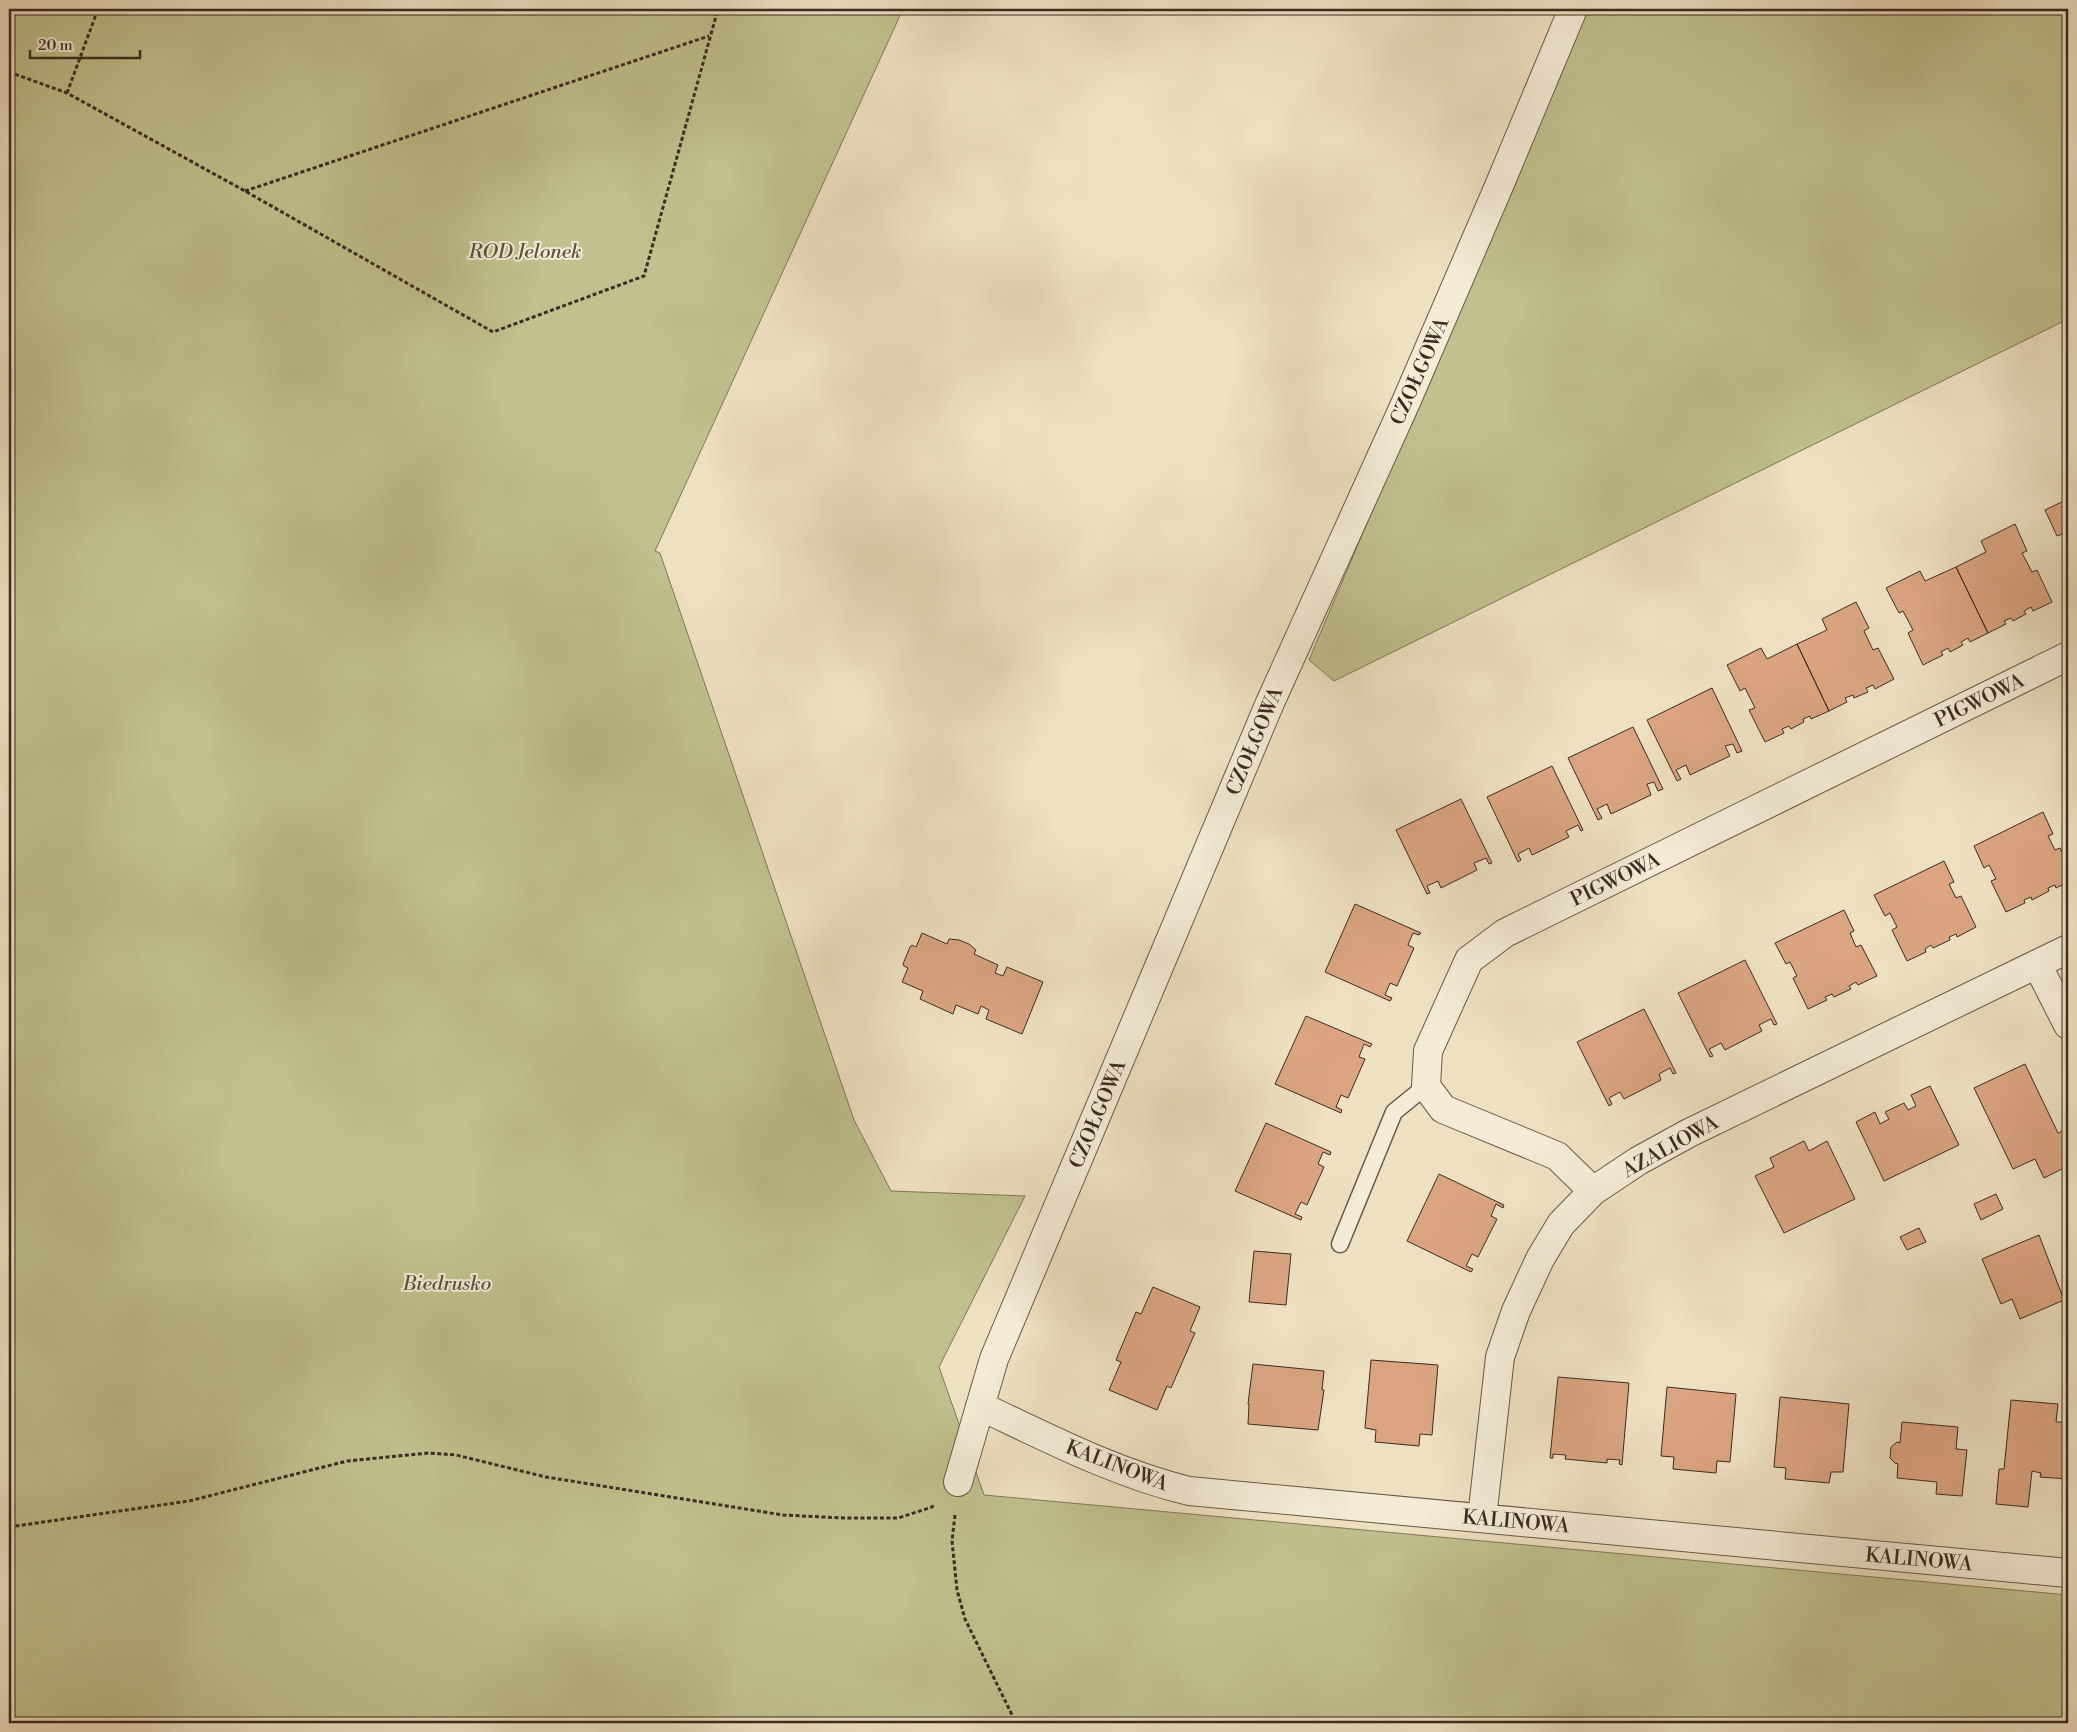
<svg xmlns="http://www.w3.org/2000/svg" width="2077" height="1732" viewBox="0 0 2077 1732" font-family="'Libre Bodoni',serif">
	<rect width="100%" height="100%" fill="#eee1c2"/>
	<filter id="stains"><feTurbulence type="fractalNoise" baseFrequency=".004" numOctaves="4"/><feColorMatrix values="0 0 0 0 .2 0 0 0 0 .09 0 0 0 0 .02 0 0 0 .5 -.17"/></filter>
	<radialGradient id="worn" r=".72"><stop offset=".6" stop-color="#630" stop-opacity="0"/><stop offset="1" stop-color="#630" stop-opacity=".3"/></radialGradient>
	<path fill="#c0c18e" stroke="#7d7658" d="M9 9H903L655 551 660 553 854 1120 891 1191 1025 1196 939 1367 984 1495 2068 1595V1723H9Z
		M1585 9H2068V319L1334 681 1309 660Z"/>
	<path fill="#dba582" stroke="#3a2b23" d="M2068 499V546L2062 534 2057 536 2045 510Z
		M2015 524 2027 551 2022 553 2032 572 2037 570 2052 602 2033 611 2031 607 2024 611 2026 614 2013 621 2011 618 2004 621 2006 624 1988 633 1956 567 1986 552 1981 541Z
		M1956 567 1988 633 1970 642 1968 638 1961 642 1963 645 1950 652 1948 648 1941 652 1943 655 1923 665 1908 633 1913 630 1903 611 1899 613 1886 588 1920 571 1925 581Z
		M1856 602 1869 628 1864 631 1873 650 1878 648 1894 679 1875 689 1873 685 1866 688 1868 692 1854 698 1853 695 1845 698 1847 702 1829 711 1797 644 1827 630 1822 619Z
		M1797 644 1829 711 1811 719 1810 716 1803 719 1804 722 1791 729 1789 726 1782 729 1784 733 1765 742 1749 710 1755 708 1745 688 1740 691 1727 665 1761 648 1767 659Z
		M1712 688 1742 751 1737 753 1733 744 1725 746 1730 756 1690 775 1686 765 1676 770 1681 779 1677 781 1647 720Z
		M1633 727 1663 789 1658 791 1654 782 1647 784 1651 795 1611 814 1607 804 1597 809 1602 818 1598 820 1568 758Z
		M1552 766 1583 830 1581 831 1578 825 1566 831 1569 837 1532 855 1529 848 1518 854 1521 860 1518 862 1487 797Z
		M1461 799 1492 863 1489 864 1486 858 1474 863 1477 870 1441 888 1438 881 1427 886 1430 893 1427 894 1396 830Z
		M2043 812 2053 834 2048 836 2055 850 2060 848 2068 865V882L2056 888 2055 885 2048 888 2049 891 2032 900 2031 897 2024 900 2025 903 2006 912 1991 881 1996 879 1989 865 1984 868 1974 846Z
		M1944 861 1954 882 1949 884 1956 898 1961 896 1976 927 1957 937 1956 934 1949 937 1950 940 1933 948 1931 945 1925 949 1926 952 1907 961 1892 930 1897 927 1890 913 1885 916 1874 895Z
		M1355 904 1421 933 1419 935 1413 933 1408 945 1414 948 1397 986 1390 983 1385 995 1392 998 1390 1001 1325 972Z
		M1844 910 1854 931 1850 933 1856 947 1861 945 1877 976 1858 985 1856 982 1849 986 1851 989 1834 997 1832 994 1825 997 1827 1000 1808 1009 1793 978 1797 976 1790 962 1786 964 1775 943Z
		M922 933 947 944 949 939 959 940 969 944 976 950 974 954 998 965 995 973 1003 976 1007 967 1043 982 1022 1034 986 1019 989 1010 981 1006 978 1014 956 1005 953 1014 920 999 923 991 902 982 908 968 904 966 903 964 910 947 912 945 916 947Z
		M1745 960 1777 1024 1774 1025 1771 1019 1759 1025 1762 1031 1725 1050 1721 1043 1709 1049 1713 1056 1710 1057 1678 993Z
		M1644 1009 1676 1073 1673 1074 1670 1068 1659 1074 1661 1080 1624 1099 1620 1092 1609 1098 1612 1104 1609 1106 1577 1042Z
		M1306 1016 1372 1044 1370 1047 1364 1044 1359 1057 1365 1059 1348 1098 1341 1095 1336 1107 1342 1110 1341 1113 1275 1084Z
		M2025 1064 2058 1133 2068 1129V1166L2044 1178 2035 1159 2013 1169 1974 1088Z
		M1930 1086 1959 1145 1884 1181 1856 1122 1875 1112 1880 1124 1889 1119 1885 1112 1904 1103 1908 1110 1916 1106 1911 1095Z
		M1266 1123 1331 1152 1330 1155 1323 1152 1318 1164 1324 1167 1307 1205 1301 1202 1295 1214 1302 1217 1301 1220 1235 1191Z
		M1804 1141 1809 1151 1827 1141 1855 1199 1784 1233 1755 1176 1774 1167 1770 1158Z
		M1439 1174 1504 1205 1503 1208 1496 1204 1491 1216 1497 1219 1478 1257 1472 1254 1466 1266 1473 1269 1471 1272 1407 1241Z
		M1996 1194 2003 1209 1981 1220 1974 1204Z
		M1919 1228 1926 1242 1907 1250 1900 1237Z
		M2039 1235 2064 1300 2020 1319 2012 1299 2001 1304 1982 1259Z
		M1254 1251 1291 1254 1286 1305 1249 1302Z
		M1153 1287 1200 1307 1190 1331 1195 1333 1171 1388 1167 1386 1157 1410 1109 1390 1121 1362 1116 1360 1136 1312 1141 1314Z
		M1371 1360 1438 1365 1432 1435 1420 1434 1419 1446 1375 1442 1376 1430 1365 1428Z
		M1253 1364 1324 1371 1322 1390H1324L1318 1430 1248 1424 1249 1404H1248Z
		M1558 1377 1629 1383 1622 1465 1619 1464 1620 1460 1607 1459V1463L1565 1459 1566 1455 1553 1454V1458H1550Z
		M1667 1387 1736 1394 1730 1462 1717 1461 1716 1473 1673 1469 1674 1457 1661 1456Z
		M1780 1397 1849 1404 1843 1472H1831L1829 1483 1785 1479 1786 1468 1774 1467Z
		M2011 1400 2058 1404 2056 1422H2068V1479L2040 1477 2041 1473 2032 1471 2028 1507 1996 1504 1999 1469H2004Z
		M1902 1422 1958 1427 1956 1449 1967 1450 1962 1496 1936 1494 1937 1482 1897 1478 1898 1464 1895 1463 1890 1458 1891 1447 1897 1442 1900 1443Z"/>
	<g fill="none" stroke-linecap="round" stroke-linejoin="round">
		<defs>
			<path id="lane" d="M1340 1244 1394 1112 1426 1086"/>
			<path id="street" d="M2037 964 2068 1025
				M1593 1191 1557 1156 1443 1109 1426 1086 1428 1051 1469 960 1505 933 2068 656
				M980 1406C1048 1438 1115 1473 1189 1491L2068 1573
				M958 1482 994 1359 1269 705 1406 402 1499 186 1573 9
				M1482 1518 1500 1357 1516 1311 1540 1259 1561 1224 1593 1191 1638 1161 1689 1133 2068 949"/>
		</defs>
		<use href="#lane" stroke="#67584b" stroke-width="19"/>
		<use href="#street" stroke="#67584b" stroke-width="30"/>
		<path stroke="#3a2b23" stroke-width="3" stroke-dasharray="4 2.5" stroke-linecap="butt" d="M9 72 67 93 245 191 493 332 644 276 718 9
			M67 93 98 9
			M245 191 709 36
			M955 1515 952 1541 957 1590 965 1619 1016 1723
			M9 1527 189 1501 347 1461 429 1453 456 1455 546 1477 783 1515 844 1518H898L932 1507 935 1504"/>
		<use href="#lane" stroke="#f4ecd7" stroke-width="16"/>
		<use href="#street" stroke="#f4ecd7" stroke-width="28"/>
	</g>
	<g text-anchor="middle" stroke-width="4" stroke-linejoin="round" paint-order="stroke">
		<g font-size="20" font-style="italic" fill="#5c503e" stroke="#f4ecd7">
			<text x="525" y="258">ROD Jelonek</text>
			<text x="447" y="1290">Biedrusko</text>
		</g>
		<g font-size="20" fill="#3a2b23" stroke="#f4ecd7">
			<text transform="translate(1419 371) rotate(-66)" y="7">CZOŁGOWA</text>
			<text transform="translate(1979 700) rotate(-26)" y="7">PIGWOWA</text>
			<text transform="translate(1254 741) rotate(-67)" y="7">CZOŁGOWA</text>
			<text transform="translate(1615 879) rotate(-26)" y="7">PIGWOWA</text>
			<text transform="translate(1097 1114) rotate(-67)" y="7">CZOŁGOWA</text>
			<text transform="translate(1670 1146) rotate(-29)" y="7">AZALIOWA</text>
			<text transform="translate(1117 1465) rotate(21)" y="7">KALINOWA</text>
			<text transform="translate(1516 1521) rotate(5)" y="7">KALINOWA</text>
			<text transform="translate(1919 1559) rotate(5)" y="7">KALINOWA</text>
		</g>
	</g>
	<rect width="2077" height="1732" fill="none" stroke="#eee1c2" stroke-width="30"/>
	<rect x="10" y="10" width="2057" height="1712" fill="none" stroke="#3a2b23" stroke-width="2.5"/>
	<rect x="15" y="15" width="2047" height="1702" fill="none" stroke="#3a2b23"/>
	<path d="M30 50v8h110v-8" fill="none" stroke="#3a2b23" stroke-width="2.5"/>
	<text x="38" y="50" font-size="15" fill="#3a2b23" stroke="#f4ecd7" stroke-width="4" paint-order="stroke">20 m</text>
	<rect width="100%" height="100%" filter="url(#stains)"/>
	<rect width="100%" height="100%" fill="url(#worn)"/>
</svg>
